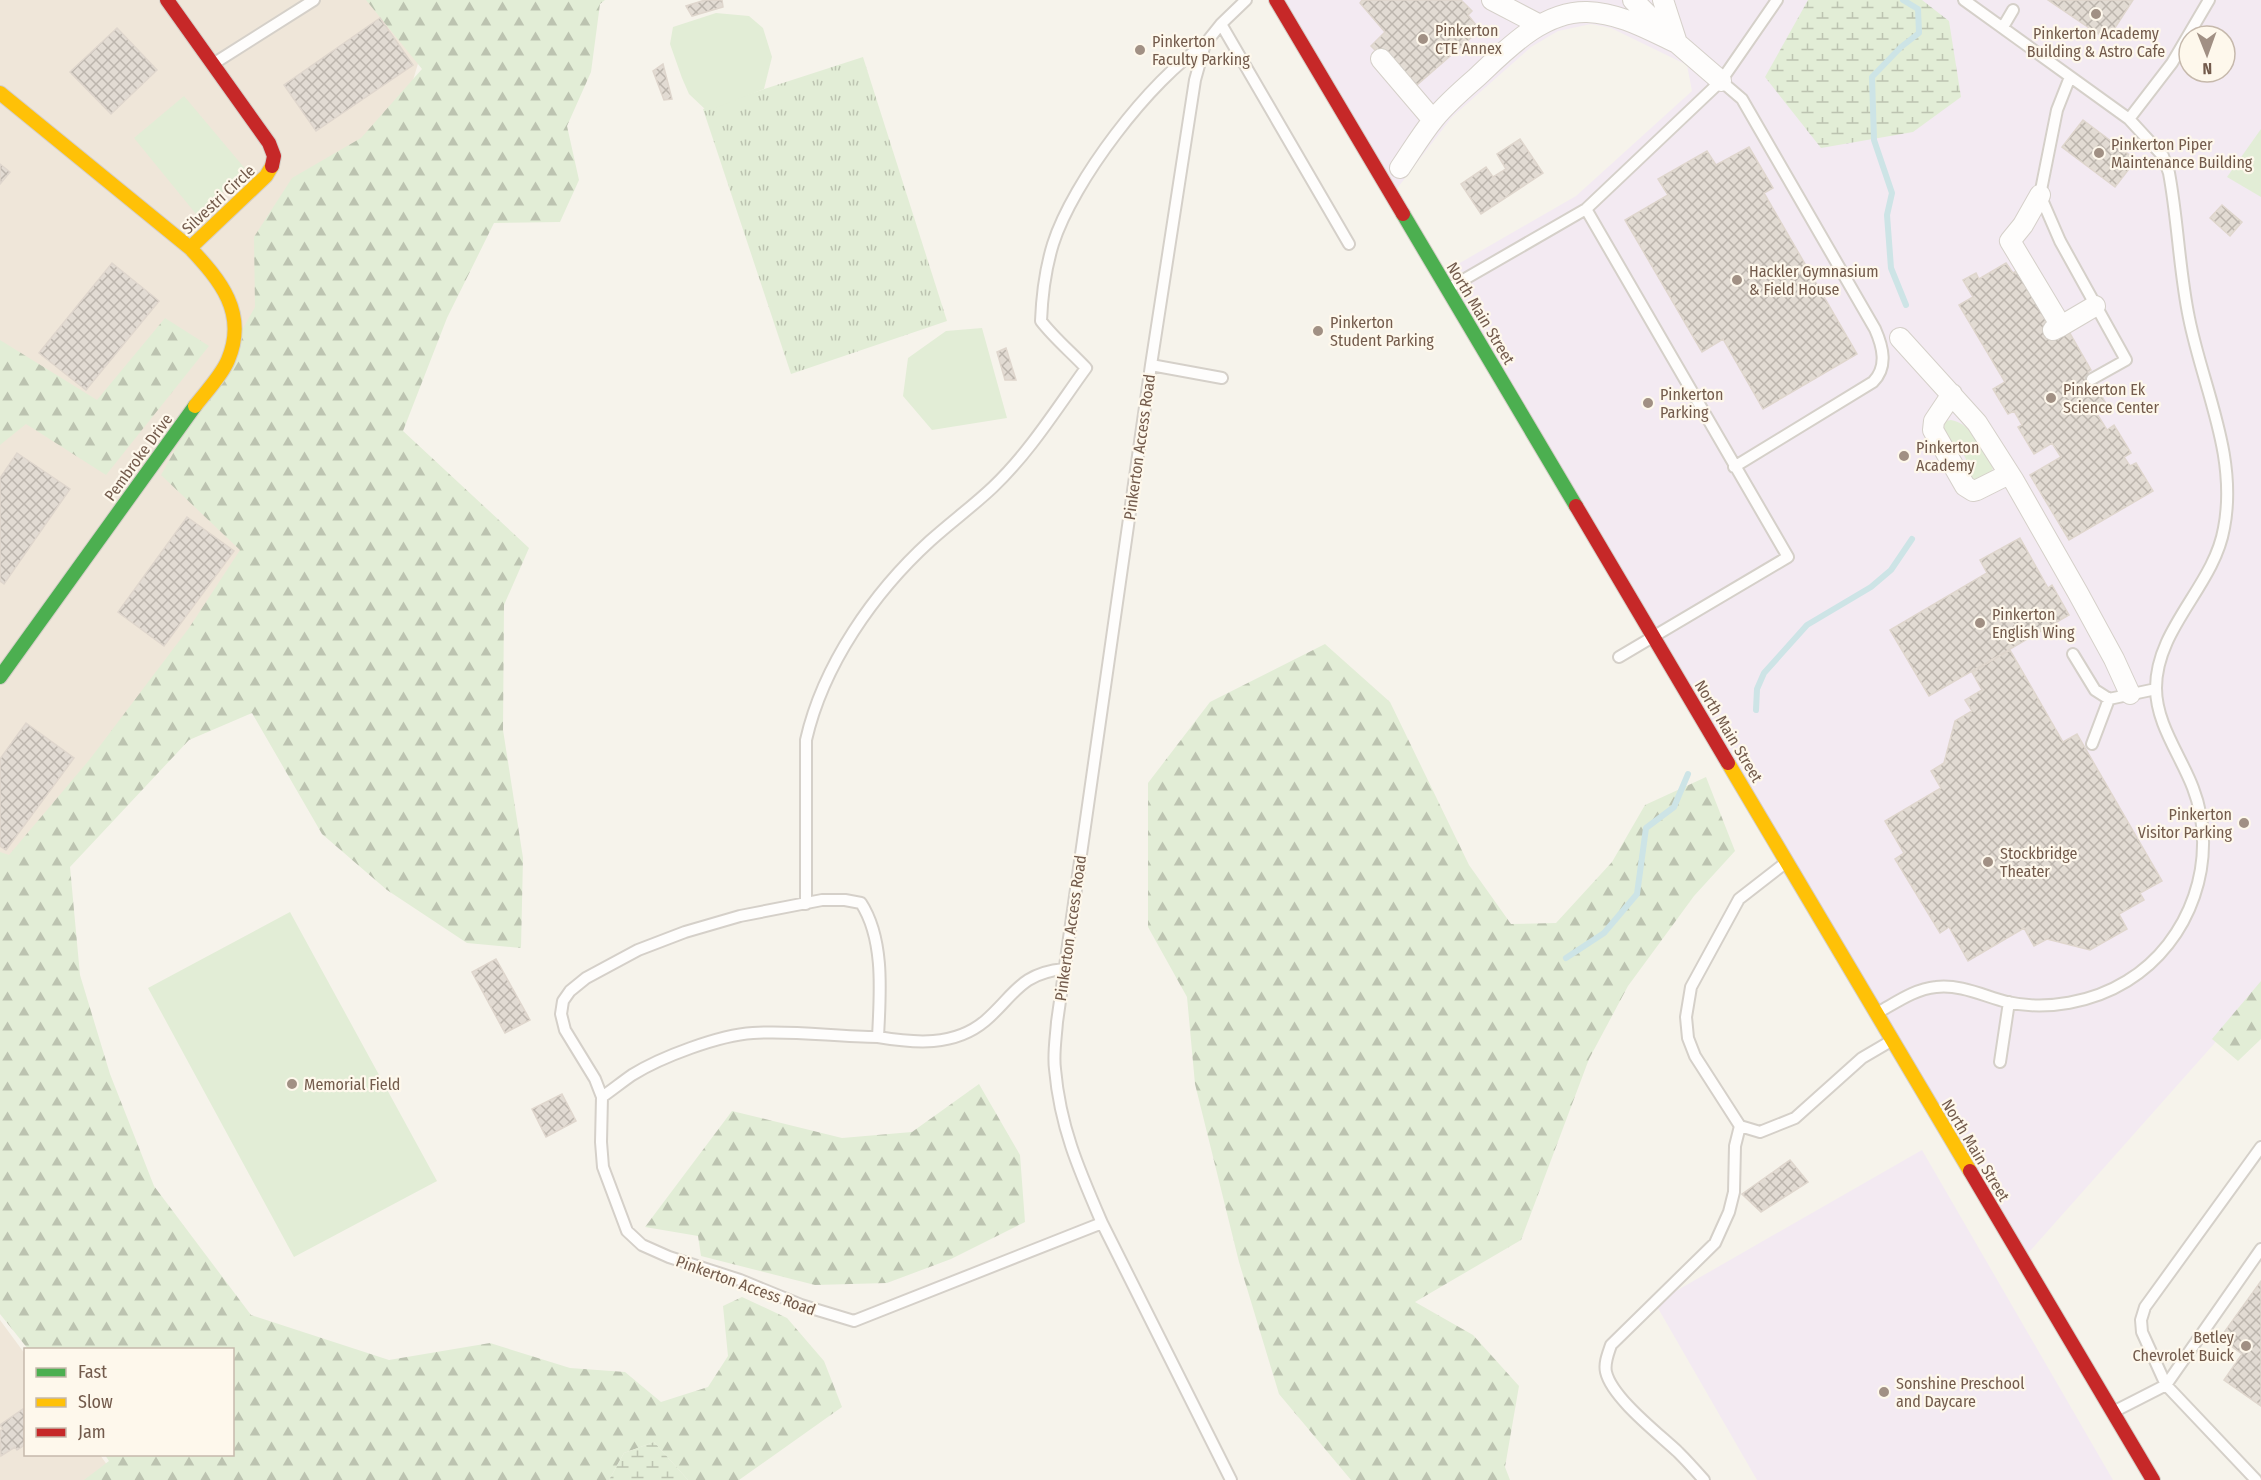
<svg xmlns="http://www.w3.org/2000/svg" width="2261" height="1480" viewBox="0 0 2261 1480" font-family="'Fira Sans Condensed',sans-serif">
	<defs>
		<pattern id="grass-tufts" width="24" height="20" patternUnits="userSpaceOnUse" patternTransform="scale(1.5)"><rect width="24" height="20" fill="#e2edd6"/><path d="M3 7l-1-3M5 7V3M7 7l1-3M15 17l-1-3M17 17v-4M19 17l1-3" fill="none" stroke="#bcc3b0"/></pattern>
		<pattern id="forest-firs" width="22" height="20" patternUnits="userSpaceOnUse" patternTransform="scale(1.5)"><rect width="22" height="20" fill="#e2edd6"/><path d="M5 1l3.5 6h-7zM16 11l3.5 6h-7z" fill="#bcc3b0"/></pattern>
		<pattern id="wetland-marsh" width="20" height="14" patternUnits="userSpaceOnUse" patternTransform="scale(1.5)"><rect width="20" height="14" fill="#e2edd6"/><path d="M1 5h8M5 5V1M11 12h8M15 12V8" fill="none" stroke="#bcc3b0"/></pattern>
		<pattern id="building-cross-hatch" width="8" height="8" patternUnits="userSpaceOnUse" patternTransform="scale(1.5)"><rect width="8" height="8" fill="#e2dbd3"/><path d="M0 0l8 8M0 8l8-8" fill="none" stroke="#bcb5ad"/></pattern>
	</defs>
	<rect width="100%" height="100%" fill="#f6f3eb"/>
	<path fill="#efe6d9" d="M0 0H382L420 57 263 577 0 874Z
		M0 1320 25 1354 26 1454 100 1455 118 1480H0Z"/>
	<path fill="#f3eaf2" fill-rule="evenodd" d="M1276 0H2261V991L2022 1260 1439 275 1576 196 1692 91 1687 65 1611 28 1591 24 1558 31 1531 47 1452 117 1392 195ZM2189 36H2225V72H2189Z
		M1922 1150 2113 1480H1757L1655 1303Z"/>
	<path fill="url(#grass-tufts)" d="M863 57 947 321 791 374 703 109Z"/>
	<path fill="url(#forest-firs)" d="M366 0H605L600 4 591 72 567 126 579 180 560 222 494 223 447 318 403 431 529 548 504 605 503 730 523 858 521 948 467 943 387 890 322 834 252 713 189 740 70 867 80 975 110 1074 154 1186 251 1315 389 1360 490 1343 570 1368 625 1372 661 1402 708 1387 728 1356 723 1306 742 1297 787 1318 824 1361 842 1407 739 1480H688L654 1442 624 1453 609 1480H84L109 1461 105 1455 232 1454V1350L28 1349 0 1314V852L9 855 90 759 189 628 240 550 161 475 255 307 254 237 292 178 361 138 422 69Z
		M165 318 209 346 106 475 26 424 0 445V340L97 400Z
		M1325 644 1390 702 1469 865 1511 924 1556 923 1612 862 1645 805 1706 777 1735 851 1694 896 1628 986 1589 1059 1521 1240 1415 1302 1473 1335 1519 1386 1505 1467 1510 1480H1351L1279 1394 1239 1262 1195 1084 1187 997 1148 927V783L1210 702Z
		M2261 981V1039L2238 1061 2212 1039Z
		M979 1084 1020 1155 1025 1222 951 1259 887 1283 815 1285 701 1256 698 1236 645 1227 732 1111 842 1138 912 1132Z"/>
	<path fill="url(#wetland-marsh)" d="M1808 0H1922L1949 21 1961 97 1913 132 1821 148 1765 77Z
		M654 1442 688 1480H609L624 1453Z"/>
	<path fill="#e2edd6" d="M716 13 749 16 763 28 772 57 764 89 707 111 689 94 682 78 670 44 673 27Z
		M184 96 247 171 196 214 134 138Z
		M2261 129V197L2227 177Z
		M982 328 1007 418 932 430 903 396 908 358 946 331Z
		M1951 420C1973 424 1983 450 1993 468L1992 471 1978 481 1974 480 1965 465 1966 459 1958 445 1953 444 1944 429 1945 421Z
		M290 912 437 1181 294 1257 148 988Z"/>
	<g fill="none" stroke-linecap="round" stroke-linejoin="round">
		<path stroke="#cde4e6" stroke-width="6" d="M1903 0 1918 9 1919 33 1901 47 1872 77 1874 140 1892 193 1887 215 1891 268 1906 305
			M1756 710 1757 689 1764 673 1807 625 1871 587 1891 570 1912 539
			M1566 958 1604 933 1637 894 1646 828 1674 807 1688 774"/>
	</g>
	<path fill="url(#building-cross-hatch)" stroke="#dfd6cd" stroke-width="1.5" d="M705 0H722L723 7 692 16 686 6Z
		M1362 0H1461L1472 11 1468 15 1480 30 1417 85 1391 56 1386 61 1371 46 1385 32 1360 3Z
		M2048 0H2133L2111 34 2102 28 2098 34Z
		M380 18 413 65 316 131 284 85Z
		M117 28 157 70 111 114 70 72Z
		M663 64 672 99 664 100 653 71Z
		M2083 120 2136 160 2115 187 2062 147Z
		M1520 139 1543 173 1481 214 1461 184 1486 167 1493 177 1506 169 1497 154Z
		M1749 147 1773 188 1764 193 1857 354 1763 409 1723 339 1702 352 1625 220 1668 195 1658 179 1707 151 1716 165Z
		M0 164 10 172 0 184Z
		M2222 205 2242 222 2230 236 2210 218Z
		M112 263 159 301 86 390 39 353Z
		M2006 263 2013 273 2018 270 2068 330 2091 370 2088 372 2108 407 2097 414 2107 430 2114 425 2131 453 2124 457 2130 466 2136 463 2153 491 2069 540 2030 475 2061 457 2052 443 2034 454 2018 427 2022 425 2014 411 2008 414 1993 389 2005 382 1959 305 1973 297 1963 280 1976 273 1979 279Z
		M1006 348 1016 380H1005L997 352Z
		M17 453 70 489 4 584 0 581V478Z
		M187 517 234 551 164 646 118 612Z
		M2020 538 2048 588 2052 585 2069 615 1929 696 1890 630 1987 573 1980 560Z
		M2010 650 2063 742 2077 734 2162 881 2140 893 2144 900 2119 914 2127 929 2090 950 2047 939 2034 946 2024 928 1968 961 1949 927 1940 933 1895 859 1904 853 1885 821 1941 788 1931 771 1944 763 1955 721 1972 711 1965 700 1982 690 1972 672Z
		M26 723 74 758 6 850 0 846V759Z
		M496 959 530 1020 505 1033 472 972Z
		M562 1094 576 1121 546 1137 532 1109Z
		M1790 1160 1808 1182 1761 1212 1742 1194Z
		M2261 1281V1406L2224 1380 2242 1354 2220 1338Z
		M23 1409 26 1412V1444L17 1450 15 1447 1 1456 0 1431 3 1429 0 1425Z"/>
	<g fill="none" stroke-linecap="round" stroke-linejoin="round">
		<defs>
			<path id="lane" d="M1221 24 1349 244
				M2003 27 2013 10
				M213 64 314 0
				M2070 77 2057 110 2040 195 2060 241 2126 360 2092 379
				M1721 81 1742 99 1875 329C1883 347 1888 367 1873 382L1734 467
				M2129 119 2172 63 2209 0
				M1586 209 1788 557 1619 657
				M1451 287 1586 209 1721 81 1777 0
				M1151 365 1222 378
				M2073 654 2095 690 2109 699 2156 689
				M2092 744 2109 699
				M1784 864 1739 899 1691 987 1686 1017 1688 1038 1695 1056 1740 1126 1760 1132 1795 1118 1862 1058 1891 1041
				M806 904V740C823 665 874 592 930 541 951 522 973 506 993 487 1029 453 1057 408 1086 368 1071 352 1054 338 1041 321 1042 295 1045 270 1053 244 1073 181 1150 80 1205 44
				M1879 1012C1897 1002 1915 989 1936 987 1960 984 1984 996 2007 1002 2047 1011 2093 1002 2127 981 2191 942 2220 858 2193 788 2181 756 2156 724 2156 688 2156 628 2214 586 2224 528 2238 456 2203 388 2189 318 2179 270 2178 221 2169 173L2163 156 2129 119 1964 0
				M878 1037C914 1043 954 1047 985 1021 1014 996 1020 973 1064 969
				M2000 1062 2009 1002
				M602 1097C612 1090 622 1082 632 1075 661 1057 719 1035 753 1033 795 1030 836 1037 878 1037 880 995 885 940 861 903L845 900H822L740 916 685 932 638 950 586 978 570 991 563 1001 561 1014 565 1030 595 1079 602 1097 601 1142 603 1167 627 1231 642 1245 669 1257 740 1280 801 1305 854 1321 1102 1223C1079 1170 1060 1127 1055 1069 1053 1054 1056 1037 1057 1022L1151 365 1195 80 1205 44 1221 24 1246 0
				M1102 1223 1231 1480
				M2166 1385 2142 1332 2141 1320 2145 1307 2261 1147
				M2166 1385 2261 1249
				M2115 1411 2166 1385 2256 1480
				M1704 1480C1696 1471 1687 1461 1678 1452 1659 1434 1612 1398 1606 1372 1604 1363 1608 1354 1611 1345L1715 1243 1729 1212 1734 1192 1735 1146 1740 1126"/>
			<path id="street" d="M1492 0 1540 25
				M1633 0 1665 32
				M1663 0 1677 43 1721 81
				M1381 59 1433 120
				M1400 168C1411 152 1421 135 1434 119 1446 104 1461 91 1476 78 1506 50 1542 11 1587 12 1620 13 1649 30 1677 43
				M2040 195 2023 225 2010 241 2061 326 2053 330
				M2061 326 2095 306
				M1900 338 1977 423 2014 481 2078 593 2114 659 2130 694
				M1952 394 1934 421 1933 430 1965 486 1973 491 1977 490 2009 474"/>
			<path id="fast" d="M1403 214 1576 506
				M0 677 195 406"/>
			<path id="slow" d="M0 93 190 248 266 176 272 166
				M190 248C220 280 248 313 228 360 222 375 205 393 195 406
				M1728 763 1970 1171"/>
			<path id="jam" d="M167 0 269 143 274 156 272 166
				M1276 0 1403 214
				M1576 506 1728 763
				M1970 1171 2153 1480"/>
		</defs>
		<use href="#lane" stroke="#d5d0c9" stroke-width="14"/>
		<use href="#street" stroke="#d5d0c9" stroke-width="22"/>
		<use href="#fast" stroke="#d5cfc8" stroke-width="16"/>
		<use href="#slow" stroke="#d5cfc8" stroke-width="16"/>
		<use href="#jam" stroke="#d5cfc8" stroke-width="16"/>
		<use href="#lane" stroke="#fefdfc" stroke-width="10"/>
		<use href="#street" stroke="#fefdfc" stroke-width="20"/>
		<use href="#fast" stroke="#4caf50" stroke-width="14"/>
		<use href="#slow" stroke="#ffc107" stroke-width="14"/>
		<use href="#jam" stroke="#c62828" stroke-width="14"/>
	</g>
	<g fill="#a19084" stroke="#fef8ec" stroke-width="2">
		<circle cx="2096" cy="14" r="6"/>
		<circle cx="1423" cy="39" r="6"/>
		<circle cx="1140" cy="50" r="6"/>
		<circle cx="2099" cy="153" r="6"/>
		<circle cx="1737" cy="280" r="6"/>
		<circle cx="1318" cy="331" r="6"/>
		<circle cx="2051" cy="398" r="6"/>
		<circle cx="1648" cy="403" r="6"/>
		<circle cx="1904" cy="456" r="6"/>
		<circle cx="1980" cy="623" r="6"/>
		<circle cx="2244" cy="823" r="6"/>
		<circle cx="1988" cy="862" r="6"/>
		<circle cx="292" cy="1084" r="6"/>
		<circle cx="2246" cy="1346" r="6"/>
		<circle cx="1884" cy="1392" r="6"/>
	</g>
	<g text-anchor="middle" stroke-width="4.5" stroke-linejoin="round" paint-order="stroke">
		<g font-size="16" fill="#735b4c" stroke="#fef8ec" text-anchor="start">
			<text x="1435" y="36">Pinkerton<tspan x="1435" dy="18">CTE Annex</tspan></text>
			<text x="2096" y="39" text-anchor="middle">Pinkerton Academy<tspan x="2096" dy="18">Building &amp; Astro Cafe</tspan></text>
			<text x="1152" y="47">Pinkerton<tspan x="1152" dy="18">Faculty Parking</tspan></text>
			<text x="2111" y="150">Pinkerton Piper<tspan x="2111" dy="18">Maintenance Building</tspan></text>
			<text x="1749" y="277">Hackler Gymnasium<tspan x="1749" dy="18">&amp; Field House</tspan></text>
			<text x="1330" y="328">Pinkerton<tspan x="1330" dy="18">Student Parking</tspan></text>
			<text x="2063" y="395">Pinkerton Ek<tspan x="2063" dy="18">Science Center</tspan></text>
			<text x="1660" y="400">Pinkerton<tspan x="1660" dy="18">Parking</tspan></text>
			<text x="1916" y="453">Pinkerton<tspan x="1916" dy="18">Academy</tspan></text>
			<text x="1992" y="620">Pinkerton<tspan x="1992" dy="18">English Wing</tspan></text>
			<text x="2232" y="820" text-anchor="end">Pinkerton<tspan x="2232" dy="18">Visitor Parking</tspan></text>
			<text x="2000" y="859">Stockbridge<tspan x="2000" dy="18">Theater</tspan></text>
			<text x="304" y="1090">Memorial Field</text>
			<text x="2234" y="1343" text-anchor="end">Betley<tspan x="2234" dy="18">Chevrolet Buick</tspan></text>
			<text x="1896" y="1389">Sonshine Preschool<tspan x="1896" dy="18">and Daycare</tspan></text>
		</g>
		<g font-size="16" fill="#735b4c" stroke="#fef8ec">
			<text transform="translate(218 199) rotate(-43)" y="6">Silvestri Circle</text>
			<text transform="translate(1481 313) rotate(59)" y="6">North Main Street</text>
			<text transform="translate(1139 447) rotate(-82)" y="6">Pinkerton Access Road</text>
			<text transform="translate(138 457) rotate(-54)" y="6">Pembroke Drive</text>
			<text transform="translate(1729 731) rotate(59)" y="6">North Main Street</text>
			<text transform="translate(1070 928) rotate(-82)" y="6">Pinkerton Access Road</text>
			<text transform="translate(1976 1150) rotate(59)" y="6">North Main Street</text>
			<text transform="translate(746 1285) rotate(20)" y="6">Pinkerton Access Road</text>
		</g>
	</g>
	<rect x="24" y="1348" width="210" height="108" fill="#fef8ec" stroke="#c6b9ac" stroke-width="1.5"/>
	<rect x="36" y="1368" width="30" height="9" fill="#4caf50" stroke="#c6b9ac" stroke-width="1.5"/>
	<text x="78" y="1378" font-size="18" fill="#735b4c">Fast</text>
	<rect x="36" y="1398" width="30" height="9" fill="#ffc107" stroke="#c6b9ac" stroke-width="1.5"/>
	<text x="78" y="1408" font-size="18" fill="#735b4c">Slow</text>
	<rect x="36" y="1428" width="30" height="9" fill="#c62828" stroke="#c6b9ac" stroke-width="1.5"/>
	<text x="78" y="1438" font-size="18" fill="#735b4c">Jam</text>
	<g transform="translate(2207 54) rotate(179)"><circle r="28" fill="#fef8ec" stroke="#c6b9ac" stroke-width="1.5"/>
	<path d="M0-4.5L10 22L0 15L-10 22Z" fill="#a19084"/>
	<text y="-9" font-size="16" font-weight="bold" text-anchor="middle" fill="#735b4c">N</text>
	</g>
</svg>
